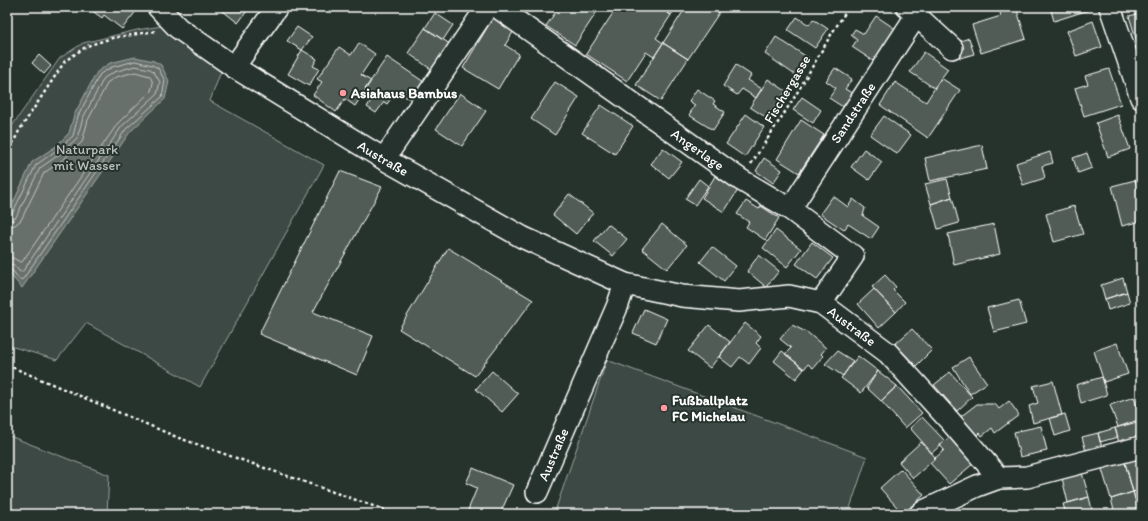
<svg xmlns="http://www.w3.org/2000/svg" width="1148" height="521" viewBox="0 0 1148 521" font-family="Itim,sans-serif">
	<rect width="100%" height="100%" fill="#26332d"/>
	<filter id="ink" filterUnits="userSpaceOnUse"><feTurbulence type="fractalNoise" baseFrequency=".025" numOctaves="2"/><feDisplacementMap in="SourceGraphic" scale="8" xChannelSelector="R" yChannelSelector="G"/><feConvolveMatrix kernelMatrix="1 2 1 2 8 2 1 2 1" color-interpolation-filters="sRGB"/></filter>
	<g filter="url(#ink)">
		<path fill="#3e4944" stroke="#9ea4a2" d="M168 25 223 66 210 101 324 165 200 387 86 323 57 360 7 345V133L60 58 83 43 137 30Z
			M607 360 867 457 848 514H554Z
			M7 435 109 475 107 514H7Z"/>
		<path fill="#67706c" stroke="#a4a9a7" d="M135 57 154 61 161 65 169 81 165 99 130 132 22 288 7 271V216L32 162 55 147 69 133 74 115 97 72 110 63Z"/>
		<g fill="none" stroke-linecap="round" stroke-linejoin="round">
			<path stroke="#c2c6c4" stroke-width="1" d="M7 216H10L12 214 36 165 57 150 73 136 78 116 100 74 112 67 135 61 152 65 158 68 165 81 162 97 126 129 23 279 20 280 11 269 7 268
				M7 221 13 220 16 217 40 168 60 154 77 138 83 118 104 78 114 72 135 66 150 69 154 72 160 82 157 94 122 126 23 271 20 272 14 265 7 263
				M7 227 15 225 21 220 44 173 64 159 82 142 88 120 108 82 116 77 135 72 150 76 153 83 151 91 118 123 22 262H20L13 258 7 257"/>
		</g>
		<path fill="#515c57" stroke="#fff" d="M87 7H133L137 10 122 29 104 15 102 18Z
			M218 7H250L238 23Z
			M559 7H600L575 45 546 26Z
			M617 7H659L671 15 656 38 663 43 654 57 646 52 627 81 586 54Z
			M659 7H676L671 15Z
			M686 7H723L688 59 663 43Z
			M1005 7H1016L1026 39 981 53 972 25 1001 16 999 9Z
			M1050 7H1094L1095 8 1054 21Z
			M435 13 453 25 443 40 425 28Z
			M1141 13V55L1129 16Z
			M494 16 515 29 505 45 519 54 498 89 463 68Z
			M876 16 900 32 878 64 852 47 857 40 851 35 855 29 864 34Z
			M797 17 809 25 813 19 828 29 815 48 788 30Z
			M1093 21 1102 47 1076 56 1067 31Z
			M297 27 312 37 302 50 287 41Z
			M425 28 453 46 435 72 408 53Z
			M776 37 810 59 798 77 765 54Z
			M969 38 974 54 960 58 955 43Z
			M359 43 375 54 361 75 371 81 355 106 345 99 336 112 313 95 322 82 317 79 339 47 351 55Z
			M663 43 688 59 661 101 636 85Z
			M302 50 317 59 313 66 319 69 309 86 288 74Z
			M924 52 948 69 934 88 910 72Z
			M39 55 51 66 44 74 32 63Z
			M387 57 424 82 411 100 396 91 387 104 384 102 376 113 367 107 374 95 365 89Z
			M736 65 751 75 748 80 762 89 756 98 742 89 737 95 723 86Z
			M835 68 852 79 845 89 855 95 846 109 829 98 836 88 826 81Z
			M1109 69 1121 104 1084 116 1075 88 1088 84 1085 76Z
			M941 78 960 90 928 138 880 105 895 82 926 102Z
			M768 79 786 91 767 118 750 107Z
			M555 82 579 97 555 135 531 119Z
			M697 89 715 101 713 104 725 112 713 130 689 115 695 105 689 101Z
			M460 93 486 111 462 146 436 129Z
			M802 97 821 110 813 123 793 110Z
			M601 105 633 126 615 154 582 133Z
			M746 114 764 127 745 157 726 144Z
			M1118 115 1130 149 1108 157 1096 123Z
			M884 116 911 135 897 154 870 135Z
			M801 120 824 135 799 173 777 159Z
			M982 145 987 169 930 181 925 158Z
			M663 148 682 162 669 178 651 164Z
			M864 149 882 162 869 180 851 167Z
			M1050 152 1053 163 1042 166 1045 178 1023 185 1016 163Z
			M1087 153 1092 168 1078 173 1073 158Z
			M764 158 782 170 773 183 756 171Z
			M340 171 382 187 313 312 373 336 357 375 259 334Z
			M715 176 738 190 724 212 702 198Z
			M699 179 708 186 695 205 685 199Z
			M947 179 952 197 931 204 925 184Z
			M1135 180 1141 201V221L1122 226 1112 186Z
			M569 194 593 213 576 234 553 215Z
			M833 196 848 207 853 199 865 208 863 216 879 227 871 239 848 224 844 230 820 214Z
			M952 197 959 223 938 229 931 204Z
			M746 201 759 209 761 206 779 218 765 240 746 227 749 222 737 214Z
			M1074 206 1083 234 1054 242 1046 214Z
			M608 224 627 239 613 256 594 241Z
			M662 224 687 245 667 269 642 249Z
			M994 224 1000 254 954 265 948 234Z
			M776 230 801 249 787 267 763 248Z
			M812 242 833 258 817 279 796 264Z
			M712 247 736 266 724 281 700 262Z
			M448 248 533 300 475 376 399 329Z
			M759 255 779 271 766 287 747 271Z
			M885 275 896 287 893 290 905 302 896 312 872 287Z
			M1123 278 1127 292 1105 299 1101 285Z
			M874 289 896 312 879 328 858 304Z
			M1127 292 1130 303 1108 310 1105 299Z
			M1019 300 1026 324 994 332 987 308Z
			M644 309 667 319 656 343 633 333Z
			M745 323 761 336 756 343 761 348 749 364 740 357 732 367 719 357Z
			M709 325 730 342 710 368 688 351Z
			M792 325 808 333 826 348 821 354 823 356 813 368 808 364 804 369 785 354 791 348 780 339Z
			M912 329 932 350 916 366 895 344Z
			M1117 343 1128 374 1104 382 1094 351Z
			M782 351 804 369 796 379 774 361Z
			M837 351 853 361 843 376 825 364Z
			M858 356 878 371 861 393 841 378Z
			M969 357 987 383 970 394 953 367Z
			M492 371 518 394 502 412 476 389Z
			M878 371 897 386 881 401 867 388Z
			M950 372 972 397 957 411 934 385Z
			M1102 377 1107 395 1081 403 1076 385Z
			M1053 381 1062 415 1033 423 1029 406 1038 403 1033 386Z
			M897 386 922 413 905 428 881 401Z
			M1134 397 1141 419 1118 427 1110 405Z
			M1009 401 1019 415 995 433 992 428 982 436 980 433 977 436 975 433 973 435 960 417 977 404H995L999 409Z
			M1065 414 1070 431 1055 436 1050 418Z
			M922 417 945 441 932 453 910 428Z
			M1141 421V441L1120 447 1115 428Z
			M1041 426 1047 451 1020 457 1014 432Z
			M1115 428 1118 437 1100 442 1098 433Z
			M1098 433 1103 451 1087 455 1082 437Z
			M951 436 974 463 949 484 930 463 944 450 940 445Z
			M921 442 936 458 913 478 899 462Z
			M1139 454 1141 460V489L1133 492 1124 459Z
			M1124 459 1133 492 1111 499 1101 466Z
			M473 468 513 485 500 514H477L468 510 477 488 466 483Z
			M901 469 924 495 903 514 880 488Z
			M1082 473 1089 497 1068 503 1062 478Z
			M1141 489V511H1139L1133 492Z
			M1133 492 1140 514H1115L1111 499Z
			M1089 497 1093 514H1066L1063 504Z"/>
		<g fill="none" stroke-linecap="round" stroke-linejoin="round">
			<defs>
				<g id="minor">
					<path id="s1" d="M158 7 178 28 234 67 384 159 522 237 625 284 682 296 739 301 789 296 821 303 888 353 950 421 999 478"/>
					<path id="s2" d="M497 7 741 180 790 209 853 256 821 303"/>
					<path d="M907 7 952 48"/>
					<path d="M1110 7 1141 98"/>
					<path d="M234 67 277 7"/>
					<path d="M384 159 487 7"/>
					<path id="s3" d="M790 209 916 16"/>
					<path id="s4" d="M537 492 617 307 625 284"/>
					<path d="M920 514 926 510 977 486 999 478 1027 477 1141 447"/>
				</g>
			</defs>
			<use href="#minor" stroke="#fff" stroke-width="24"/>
			<path stroke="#fff" stroke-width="2.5" stroke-dasharray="3 3" stroke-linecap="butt" d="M7 155 19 131 65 61 87 46 112 38 156 31
				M751 164 794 98 832 33 849 7
				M7 365 179 438 396 514
				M527 514 529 509"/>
			<use href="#minor" stroke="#26332d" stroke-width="21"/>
		</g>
	</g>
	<g fill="#ff9aa2" stroke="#26332d" stroke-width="1.5">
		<circle cx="343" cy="93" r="4"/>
		<circle cx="664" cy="408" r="4"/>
	</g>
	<g text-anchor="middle" stroke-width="4" stroke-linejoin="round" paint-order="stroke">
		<g font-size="14" fill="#fff" stroke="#26332d">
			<text transform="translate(787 89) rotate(-59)" y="5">Fischergasse</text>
			<text dy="5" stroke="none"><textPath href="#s3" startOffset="115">Sandstraße</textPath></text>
			<text dy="5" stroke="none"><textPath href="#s2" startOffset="246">Angerlage</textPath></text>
			<text dy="5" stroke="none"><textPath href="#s1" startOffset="272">Austraße</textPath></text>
			<text dy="5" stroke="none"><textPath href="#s1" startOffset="782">Austraße</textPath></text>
			<text dy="5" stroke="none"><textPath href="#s4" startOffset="41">Austraße</textPath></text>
		</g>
		<g font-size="14" font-weight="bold" fill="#fff" stroke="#26332d" text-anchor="start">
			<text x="351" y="98">Asiahaus Bambus</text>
			<text x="672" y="405">Fußballplatz<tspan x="672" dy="16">FC Michelau</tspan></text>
		</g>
		<g font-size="14" fill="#bbbfbe" stroke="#26332d">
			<text x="87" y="154">Naturpark<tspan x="87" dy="16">mit Wasser</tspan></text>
		</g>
	</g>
	<rect width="1148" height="521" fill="none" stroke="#26332d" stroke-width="24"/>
	<rect x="12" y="12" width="1124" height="497" fill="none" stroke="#fff" stroke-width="1.5" filter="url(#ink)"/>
</svg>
